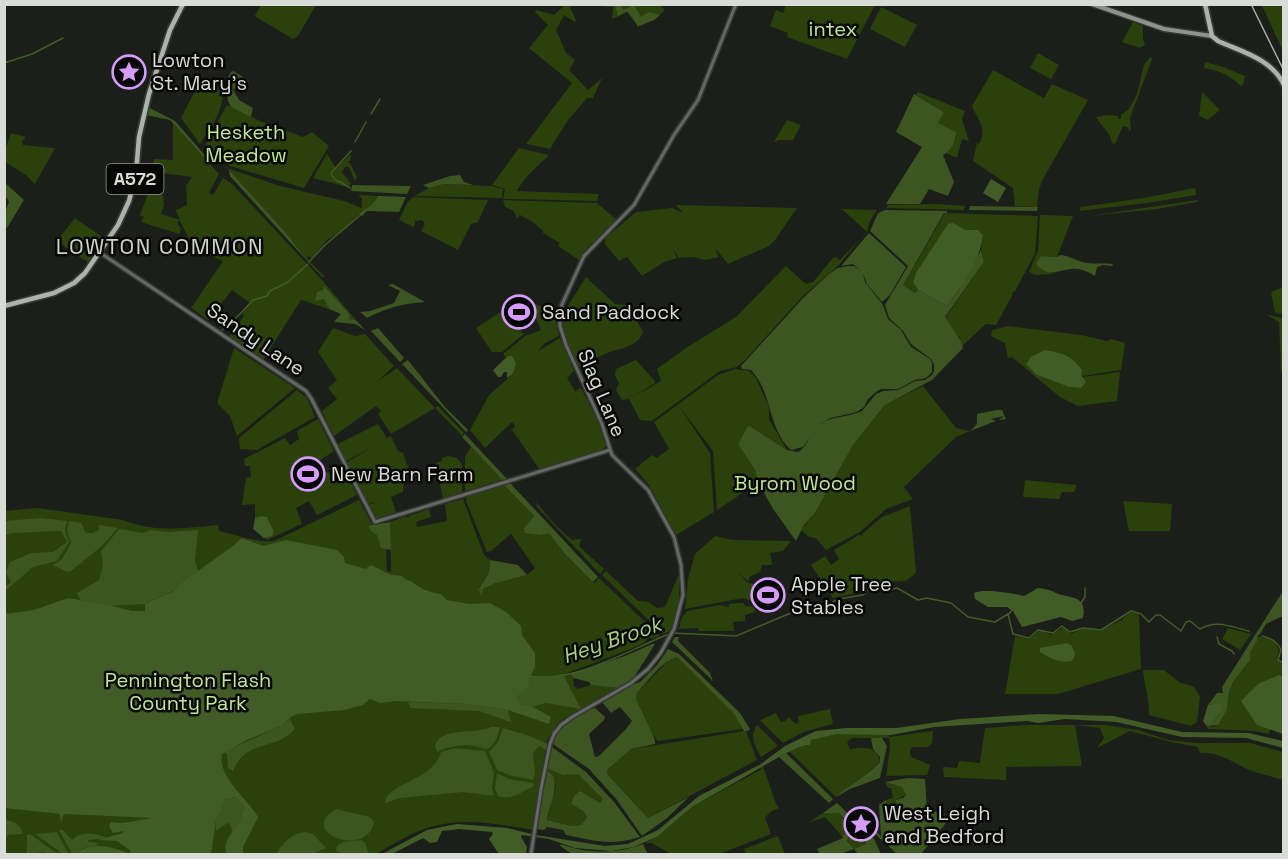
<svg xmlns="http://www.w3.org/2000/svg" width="1288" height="859" viewBox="0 0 1288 859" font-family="'Space Grotesk',sans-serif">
	<rect width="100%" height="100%" fill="#1b1e19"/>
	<path fill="#2a410c" d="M261 5V4L316 5 298 36 293 39 256 17 255 15Z
		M565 5H569L576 20 575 22 564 15 556 30 566 53 575 60 569 70 588 90 602 78 593 98H587L568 120 550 149 526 144 572 83 529 48 548 25 535 12 536 10 554 15Z
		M590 5H660L665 10 654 20 638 27 628 12 612 19 613 7Z
		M786 5V4L875 5 847 59 787 37 788 33 770 26 776 10 783 13Z
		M1261 5H1283V51L1263 8Z
		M881 7 917 25 905 47 870 29Z
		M1133 22 1143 26V39L1145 45 1140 48 1122 42Z
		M1038 53 1059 65 1051 79 1030 68Z
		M1151 56 1152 59 1130 118 1131 130 1128 131 1129 128 1123 126 1115 144 1112 143C1110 131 1102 128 1096 117L1108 115 1118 116 1119 119H1121V115L1129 109 1137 94 1144 65Z
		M1205 62 1223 67 1245 76 1243 85 1241 86C1229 75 1220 71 1204 68Z
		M993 70 1044 98 1052 84 1088 100 1043 179 1039 189 1037 207 1015 206 1013 188 973 161 977 143 979 144C988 127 977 120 972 106Z
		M199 83 211 89 222 85C226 109 212 125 200 144L181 118Z
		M918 92 965 111 962 119 969 141 962 139 957 158 946 153 956 138V132L937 123 944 112 916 95Z
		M1202 92 1220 110 1208 120 1199 116Z
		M227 105 260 121 303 137 312 132 329 146 304 188 227 165 226 161 215 159 204 147Z
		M787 120 801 125 793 140H779L774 142Z
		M173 123 219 174 209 193 213 195 223 178 232 184 322 280 356 320 348 319 324 298 329 309 301 300 263 360 229 336 244 316 242 314 250 303 232 290 208 320 191 308 223 261C194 248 194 250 180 221L177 222 181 229 179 234 141 222 144 217 140 215 148 194 163 195 164 205 161 214 180 220 176 210 187 205 186 186 192 177 162 173 156 177 155 189H149L154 159 173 160Z
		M11 133 26 137 22 142 23 145 55 148 35 184 26 175 5 162 4 153Z
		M519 148 549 155C537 167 525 176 517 191L599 194 597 201 503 199 505 189 492 185Z
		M327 154 336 168 351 154 350 161 347 162 350 163 357 177 355 181 349 167H345L342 172 351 184 348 187 313 178Z
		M227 168 280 186 344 201 362 208V198L358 195 378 196 374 204 365 209 342 231 327 240 312 258 307 256 309 261 325 277H322L308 262 287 234Z
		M444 184 491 186 503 189 502 198 414 196 429 188Z
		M1195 188 1196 195 1147 203 1079 211 1081 207 1144 198Z
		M413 197 488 200 478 222 471 224 458 250 421 231 425 224 422 220 415 221V225L413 227 399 220 407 203Z
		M503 200 597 203 617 220 585 250 579 260 558 246 560 243 543 233V231L533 222 520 215 517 219 514 211 505 207Z
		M1198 200 1197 202 1157 209 1089 216Z
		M936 204 965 206 964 210 886 208 888 205Z
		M676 205 797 208 775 240 769 246 728 264 715 248 719 257 705 260 694 257 679 258 673 249 677 258 664 262 642 276 627 257 619 261 605 244V238L636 212 672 208 683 213Z
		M842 209 877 210 870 221 867 231 838 266 803 296 746 359 737 367 720 371 652 421 640 420 629 399 622 400 616 390 619 383 615 375 616 369 636 360 655 381V383L631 398 661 381 657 369 689 346 736 317 786 266 806 284 813 282 832 259 835 257 840 260 867 232Z
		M945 213 1038 216 1035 254 1015 291 1012 293V296L996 325 986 324 962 346 961 340 945 318 984 262 981 250 983 235 978 230H966L959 226 913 283 918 290 915 293 903 285Z
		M1040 215 1073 216 1057 257 1041 256 1045 271 1054 274 1035 275 1029 272 1038 250Z
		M75 218 105 239 89 263 61 244 60 237Z
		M586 277 615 304 628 305 643 332C638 346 623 348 610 352 599 356 589 362 578 367 571 351 561 332 563 314Z
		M1283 287V314L1275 313 1271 292Z
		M528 302 557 311 556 321 559 336 545 343 538 351 560 338 574 371 567 378 575 391 581 388 600 425 606 446 602 450 540 470 512 430 515 426 512 422 485 448 470 430 489 395 513 374 514 369 503 354 525 336 541 330 534 314H527L529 318 521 322 518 317 512 324 516 328 518 327 524 334 502 352H492L476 328 499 313 525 306Z
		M1267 315 1283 318V371H1281L1279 322Z
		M1009 326 1081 335 1107 341 1111 339 1125 343 1121 370 1082 376 1037 375 1069 387 1081 388 1085 382 1082 377 1120 372 1117 401 1078 406 1060 397 1012 357 1008 358 1005 343 991 336 992 330Z
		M333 328 355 336 365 334 394 366 378 381 397 368 435 408 438 406 464 433 462 436 435 408 391 434 378 414 381 411 376 406 334 436 322 411 337 399 328 388 337 380 318 352Z
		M234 348 295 388 237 436 230 416 218 404V400Z
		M735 369 749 371 756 378 769 407V419L787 450 748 425 738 444 755 470 759 482 717 510 713 451 679 406 710 453 714 512 676 535 649 485 635 469 652 455 657 458 669 449 654 422 718 375Z
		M923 386 956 428 970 431 956 437 904 487 913 499 886 509 860 532 826 550 817 539 808 536 801 530 815 513 853 445 885 405Z
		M297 390 307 398 315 417 257 450 240 449 239 438Z
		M318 419 334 451 299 474 314 466 318 473 304 482 324 472 332 473 335 471 339 477H348L357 495 317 515 309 501 296 508 302 524 267 540 264 538H267L268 521 261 516 255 518V504L242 505 246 478 251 477 250 466H245L244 459 285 438 290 445 299 439 297 431Z
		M378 424 387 438 391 436 398 451 403 453 412 479 404 482 403 492 391 497 396 512 377 519 368 505 380 501 368 504 347 462 374 446 346 461 338 444Z
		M471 447 502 480 465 491V457Z
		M448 456 457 458 462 464V493L443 499 436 463 442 461V458Z
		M1025 480 1077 485 1074 492H1062L1059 499 1023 497Z
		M504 485 534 516 524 528C533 534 539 535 549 532L564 553 594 583 599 578 660 636 652 639 649 637 644 643 633 648 565 674H571L573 678 574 686 578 689 591 685 618 688 560 721 547 740 533 830C499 824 464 817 430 827 411 833 393 844 376 854H5L4 511 38 508 123 520C154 533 185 528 218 525L219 531C233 534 264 545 276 540L359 500 372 524 385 523 387 571 391 572 390 522 406 516 409 518V516L429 509 431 517 416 522 417 527 447 521 445 504 463 499 484 555 490 560 489 572 479 588 483 589 496 583 527 575 535 568 511 534 491 551 487 552 466 501V496Z
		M1123 501 1172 504 1170 531H1129Z
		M536 502C547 516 558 529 572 540L581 539 579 546 604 569 600 574 537 507Z
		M910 506 916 572C908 582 903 582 890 581L886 586 874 583 861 592 833 598 811 565 825 556 831 565 839 559 834 550 859 535 863 536 862 534 882 517Z
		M715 536 733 540 791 541 783 551 770 553 772 565H762L760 572 749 577V582L737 572 748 583 762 585 760 589 761 605 743 598 685 609 688 579 695 554Z
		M606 571 638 601 648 602 657 608 665 607 679 574V607L670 631 663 634 602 575Z
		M740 603H744L745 606 754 607 755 612 745 615V621L733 622 734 631H699L698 628 679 629 681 619 687 611 719 605 729 607V604Z
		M1131 612 1139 615 1141 669 1058 694H1005L1015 636 1029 639 1040 630 1051 635 1064 627 1071 634 1084 628 1101 631 1121 620 1123 622 1122 619Z
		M1228 628 1251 634 1240 650 1222 639Z
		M1257 636 1274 641 1279 650 1277 660 1283 664V676L1279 675 1257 725 1270 729 1269 734 1255 731 1208 729 1205 724 1213 727 1218 725 1227 710 1229 692 1233 682 1250 660V652L1257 641Z
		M677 657 735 715 743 729 658 741 649 730 636 699V694L670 659Z
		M1143 670H1164L1179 682 1194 687 1200 697 1197 722 1191 726 1149 715C1150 699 1144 686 1143 670Z
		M830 709 833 724 804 732 783 743 760 720 776 713 781 722 787 720 788 717 796 724 799 722 798 716Z
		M757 725 778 746 761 757C755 746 749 737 757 725Z
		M1026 725H1106L1138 730 1168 740 1199 743H1250L1283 752V780C1274 777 1264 775 1255 772 1237 766 1220 751 1200 753L1198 747 1171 742 1130 731 1097 748 1104 738 1100 728 1075 725 1082 766 1006 767V780L944 777 943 767 957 768 959 761 980 763 985 728Z
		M744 731H746L757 760 648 818 608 775 607 770 631 749Z
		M933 731 932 743 928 747H912L910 751 911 757 930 765 927 775 886 776 890 747 889 738H852L847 742 850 749C863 747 877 745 880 761 867 776 850 784 836 797L789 751 802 745 807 746 810 740 837 734H889V737Z
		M763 766 776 804 779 808 770 812 765 818 771 834 719 854H669L668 852 651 843H645L663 832 692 807 760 770Z
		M546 768 578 774 604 799 600 803 571 804 583 811 587 817 581 825 572 826 547 820 556 786Z
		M885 782 902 787 906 795 895 800 899 813 890 816 886 800 893 798 891 788H888Z
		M823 813H838L861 832 866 845 854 849 847 840 846 833 842 836 825 817 808 823Z
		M778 836 785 854H746L744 849Z"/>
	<path fill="#3c5521" d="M615 5H621L623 10 634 5 641 17 649 12 660 15 654 20 638 26 627 11 618 16Z
		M234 71 249 81 247 83 241 82 239 88 233 89 239 100 253 108 251 117 231 107 228 101 226 81 231 72Z
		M914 94 944 112 938 123 956 132C956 141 951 151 943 155L954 182 948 196 929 189 920 204H886L922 147 896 132Z
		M148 107 175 121 210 161 209 163 170 120 146 115Z
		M229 170 287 234 308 262 230 176Z
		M460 175 464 182 473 185 444 184 429 188 423 185 450 176Z
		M5 183 24 200 7 228 5 226V212L9 202 5 195Z
		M352 185 411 186 407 194 351 191Z
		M378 196 406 197 399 212 367 211 362 216 359 214C367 206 372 208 378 196Z
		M970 206 1038 207 1037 211 969 210Z
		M885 210 947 211V213H944L903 285 915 293 918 290 947 306 958 292 981 250 984 262 945 317 961 341 963 348 932 380 885 405 853 445 815 513 804 525 796 541 773 509 759 484 755 470 738 444 748 425 787 450 798 452C809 445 810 433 819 425 829 417 845 417 857 413L862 411 876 394 883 391 898 390 915 381 925 380 932 375 934 371V365L931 359 911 344 903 331 889 318 885 305 908 266 870 231 878 213Z
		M869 233 906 267 890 295 882 302 867 284 863 273 865 282 883 305 888 319 901 330 911 347 930 359 932 363V372L926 378 915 380 898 389H881L876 392 868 399 864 407 857 412 831 418 821 423 803 447 791 450C767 428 773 393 751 370L742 369 741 366 804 297 829 274 838 268 848 266H854L861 271 853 264 841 266Z
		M1060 255C1072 256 1077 262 1088 263 1096 264 1105 263 1113 264L1112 266 1103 265 1097 267 1095 276C1088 272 1080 268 1072 269 1056 270 1050 279 1036 264L1041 256 1057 257Z
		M393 284 425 302C402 304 388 307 367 318L360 312 370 311 394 303 400 291 388 285Z
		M324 286 350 315 349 319 356 320 365 330 355 324 334 322 341 314 329 309 324 299 315 301 317 292 323 290Z
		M378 328 404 358 400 362 371 331Z
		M408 360 445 407 468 430 466 432 402 364Z
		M997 410H1002L1006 419 999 420 1004 416 991 419 996 421 970 431 977 424V414Z
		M465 434 507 479 502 480 462 437Z
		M510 483 598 577 593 582 564 553 549 533 541 535 525 533 524 528 534 516 504 485Z
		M41 518 67 521 65 530 69 542 57 561 33 567 5 591V587L11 582 6 572 10 562 31 553 53 552 67 542 62 532 59 531 14 533 5 535V521Z
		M69 521 81 523 86 533H92L99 530V525L118 528 102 546 71 571 67 572 53 565 62 559 71 543 67 531Z
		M390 522 391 550 381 548 377 535 372 532 368 526Z
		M119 529 143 533 151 530 169 532 198 530 195 560 198 571 181 583 175 590 145 604 110 606 81 601 77 593 99 580 103 566 101 551Z
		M490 560 518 565 527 575 496 583 483 589 481 596 479 589 489 572Z
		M1283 591V616L1266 624 1260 634 1257 636V641L1250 652V660L1233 682 1229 692 1227 710 1218 725 1209 726 1221 713 1213 704 1208 705 1217 693H1223L1222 687Z
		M675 637H679L678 641 710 673 713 681 672 642Z
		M652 644H655L633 679 618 688 591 685 589 682 573 678 571 674 625 656Z
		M668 649 679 654 740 713 750 729 748 731H744L735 715 677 657C661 661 647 683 636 694V699L655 740V744L631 749 607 770 608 775 648 818 689 797 667 818 642 836 617 800 589 769 553 744C559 726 577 712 595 708L605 717 604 720 589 734 595 757 599 756 626 729 632 721 620 707 611 713 602 702 631 685 640 682 657 665Z
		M563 674 581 709 546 703 533 707 519 704 515 697 529 686 530 677 544 678Z
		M408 702 467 704 508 710 511 722 479 711 411 708Z
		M290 719 295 729C274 752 247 738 233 771L228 768 227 754 224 752 283 725Z
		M491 727H500C498 734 496 744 489 748 485 750 480 747 475 746 462 744 449 746 437 752L435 746C440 726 476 735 491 727Z
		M503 728 527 735 548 744 546 750 539 746 533 753 535 773 533 780 509 775 497 770 489 752 498 742Z
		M871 738H882L887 746 880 778 850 789 836 797C850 784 867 776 880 762V757L873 749Z
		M552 747 586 772 614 802 640 837C612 846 594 841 566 835L563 830 547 827 544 830 537 829 546 770C564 779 549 805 547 820L572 826 581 825 587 817 583 811 571 804 574 796 580 791 600 803 603 799 578 774 563 775 546 768Z
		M455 748 485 751 494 772 492 788 494 796 463 792 400 798 385 803C387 782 433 782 441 752Z
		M786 753 833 799 829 803 779 757Z
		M497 773 509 779 533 783 534 786C521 792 512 801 498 796L495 789Z
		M908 778 925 779 927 808 950 818 921 854H897L861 821 864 820 881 836 879 805 886 800 892 823 896 822 901 815 895 800 903 798 906 795 902 787 885 782Z
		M235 797 244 806C243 818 241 825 233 833L229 822 216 831V820L225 803 224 800Z
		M837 803 874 839 881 854H858L854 849 840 854H820L817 849 843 838 842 836 846 833 848 837 847 841 854 849 866 844 861 832 838 813H823Z
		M336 809 370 817 374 822C367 859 296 833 336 809Z
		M5 820C14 821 21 824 23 834L7 835 5 841Z
		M59 830H63L72 840C80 831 97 833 107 838L89 840 88 842H95L98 845 84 848 72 854Z
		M57 832 68 853 69 854H63L35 834Z
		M306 832 313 834 326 848 312 854H276C284 842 291 833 306 832Z
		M30 834 58 854H47L44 852 25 854 27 851V835Z
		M361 840 365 843 369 854H345L336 851 337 846 343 842Z
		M561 844C586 854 618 854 643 844L648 854H572L560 846Z"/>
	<path fill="#425c28" d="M991 179 1006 188 998 202 983 193Z
		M953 223 966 230H978L983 235C980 261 963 286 947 306L918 290 913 283 916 273 948 224Z
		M1045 350C1063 354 1070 354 1082 370L1081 375 1086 382 1081 388 1069 387 1037 375 1026 364 1031 357Z
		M508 356H512L516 363 513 374 507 378V372H504L501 377H498L493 370Z
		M261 516 267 517C269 523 272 527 274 532L272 536 264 538 253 529 255 518Z
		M242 538 263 546 286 540 337 550 344 557 345 563 366 569 371 565 391 575 402 576 406 580 411 581C417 587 432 594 441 594L447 600 469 604 490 603 506 612 521 626 522 635 535 653V667L530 677 529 686 516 697 520 704 533 707 551 717 549 724 508 710 467 704 396 701 380 703 370 699 363 705 344 710 298 714 292 716 283 725 247 740 222 754C217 776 247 798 258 817L243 847V854H226C222 834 242 830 244 806L235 797 224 800 225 803 216 820 211 854H138L134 853 132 854H73C95 841 107 846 129 853L131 851 117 841 98 840 123 833V831L113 833 109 826 111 822 122 823 152 818 66 814 63 815 61 823 60 814 5 808V614L34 610 68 598 113 606 132 611H145V604L174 591 181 583 233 546Z
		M1038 588C1046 589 1050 590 1056 593 1072 599 1087 595 1083 618L1072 621 1061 617 1022 627 1013 611 1007 607H988L975 599 974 593C983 588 1013 593 1024 596Z
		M1067 643 1072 646 1075 654 1072 661C1062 664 1049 658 1040 652V648Z
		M1279 675 1283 676V734L1257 725 1241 701 1258 684Z
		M1217 703 1222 707 1221 713 1209 726 1205 724 1203 721 1208 705Z
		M1038 714 1114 716 1182 732 1249 733 1283 741V748L1246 738 1182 737 1116 722 1065 719 1038 723 1027 721 934 727 891 735 837 734 811 740 810 745 802 746 786 753 692 807 658 836 634 847 611 851 575 848 549 839 522 835 521 837 527 847 526 854H499L489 839 493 834 492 832 459 829 442 831 437 842 430 843 423 838 392 854H382L427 830 457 824 507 828 536 835 605 846 628 844 658 830 699 796 761 764 785 746 816 731 846 728H896L960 719Z"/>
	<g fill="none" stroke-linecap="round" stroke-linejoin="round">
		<path stroke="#425c28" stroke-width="1.5" d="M4 63 32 54 63 38
			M371 114 380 99
			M355 142 366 122
			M350 188 342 183 335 180 331 173 351 151
			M309 262 325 245 364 212
			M222 330 239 315 253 300 267 296 270 291 288 282 308 264
			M1081 603 1085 597V588
			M1009 614 1012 610
			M673 633 736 636 805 607 828 605 838 599 863 595 870 588 883 591 897 588 918 600 927 598 946 602 951 603 968 617 995 622 1008 614 1013 634 1029 638 1038 630 1053 633 1062 626 1070 632 1083 628 1101 630 1131 611 1141 614 1149 622 1156 615H1160L1181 631 1186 622 1190 621 1200 629C1217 619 1231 627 1249 631
			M1262 636C1272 639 1277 641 1281 650L1278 660 1284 663
			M1217 637 1219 644 1232 651 1234 654
			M529 676C574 684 628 650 669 634"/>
		<defs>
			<path id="tertiary" d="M99 252 306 391 311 398 375 522 610 450
				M531 854 541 789 550 744 554 734 561 725 572 717 631 683 648 669 660 654 674 629 683 595 681 565 674 537 648 490 612 455 602 424 566 345 560 326 559 311 584 256 634 205 674 135 698 100 736 4"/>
			<path id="secondary" d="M1092 4 1164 29 1212 36"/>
			<path id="primary" d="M1205 4 1212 36 1218 41C1242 52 1272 59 1284 85
				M4 306 54 293 74 283 85 273 118 225 129 201 136 174 139 137 149 94 170 30 183 4"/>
		</defs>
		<use href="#tertiary" stroke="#363834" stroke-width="6"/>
		<use href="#secondary" stroke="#363834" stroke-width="7"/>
		<use href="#primary" stroke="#363834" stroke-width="8"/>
		<use href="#tertiary" stroke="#656764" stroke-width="3"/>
		<use href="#secondary" stroke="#8e918c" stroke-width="4"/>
		<use href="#primary" stroke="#aeb2ac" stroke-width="4.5"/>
		<path stroke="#a9aba7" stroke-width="1.5" d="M1251 4 1284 71"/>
	</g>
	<defs>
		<symbol id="sight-ring" viewBox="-11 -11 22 22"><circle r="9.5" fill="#070806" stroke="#d59cfb" stroke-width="1.5"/><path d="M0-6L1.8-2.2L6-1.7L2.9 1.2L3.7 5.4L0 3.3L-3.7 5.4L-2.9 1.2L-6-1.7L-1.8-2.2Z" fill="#d59cfb"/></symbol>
		<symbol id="stadium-ring" viewBox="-11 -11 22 22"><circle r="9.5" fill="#070806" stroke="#d59cfb" stroke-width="1.5"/><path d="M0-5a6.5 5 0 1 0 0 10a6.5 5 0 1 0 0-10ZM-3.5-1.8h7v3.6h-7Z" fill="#d59cfb"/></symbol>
	</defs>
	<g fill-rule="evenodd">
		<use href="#sight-ring" x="110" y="53" width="38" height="38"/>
		<use href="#stadium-ring" x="500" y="293" width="38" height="38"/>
		<use href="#stadium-ring" x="289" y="455" width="38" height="38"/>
		<use href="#stadium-ring" x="749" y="576" width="38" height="38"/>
		<use href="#sight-ring" x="842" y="805" width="38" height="38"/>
	</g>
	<g text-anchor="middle" stroke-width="5" stroke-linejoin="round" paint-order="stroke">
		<rect fill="#070806" stroke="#9a9c98" stroke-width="1.5" x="106.5" y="164" width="57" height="30" rx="4.5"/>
		<g font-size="18" font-weight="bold" fill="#d9dbd7">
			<text x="135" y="185">A572</text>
		</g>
		<g font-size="20" fill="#bee897" stroke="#070806">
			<text x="833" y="36">intex</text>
			<text x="246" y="139">Hesketh<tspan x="246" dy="23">Meadow</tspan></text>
			<text x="795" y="490">Byrom Wood</text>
			<text x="188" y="687">Pennington Flash<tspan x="188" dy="23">County Park</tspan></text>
		</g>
		<g font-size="20" fill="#d9dbd7" stroke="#070806" text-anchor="start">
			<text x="152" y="67">Lowton<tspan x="152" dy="23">St. Mary's</tspan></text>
			<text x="542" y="319">Sand Paddock</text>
			<text x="331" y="481">New Barn Farm</text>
			<text x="791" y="591">Apple Tree<tspan x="791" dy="23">Stables</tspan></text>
			<text x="884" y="820">West Leigh<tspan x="884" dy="23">and Bedford</tspan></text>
		</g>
		<g font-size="20" fill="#d9dbd7" stroke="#070806">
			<text transform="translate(256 339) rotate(34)" y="7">Sandy Lane</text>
			<text transform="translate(602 393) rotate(67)" y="7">Slag Lane</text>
		</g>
		<g font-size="21" font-style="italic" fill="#a9d283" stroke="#070806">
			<text transform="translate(612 640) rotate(-19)" y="7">Hey Brook</text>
		</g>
		<g font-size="22" letter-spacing="1.5" fill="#cfd3cb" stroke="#070806">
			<text x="160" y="254">LOWTON COMMON</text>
		</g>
	</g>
	<rect width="1288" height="859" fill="none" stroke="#d9dbd7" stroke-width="12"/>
</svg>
